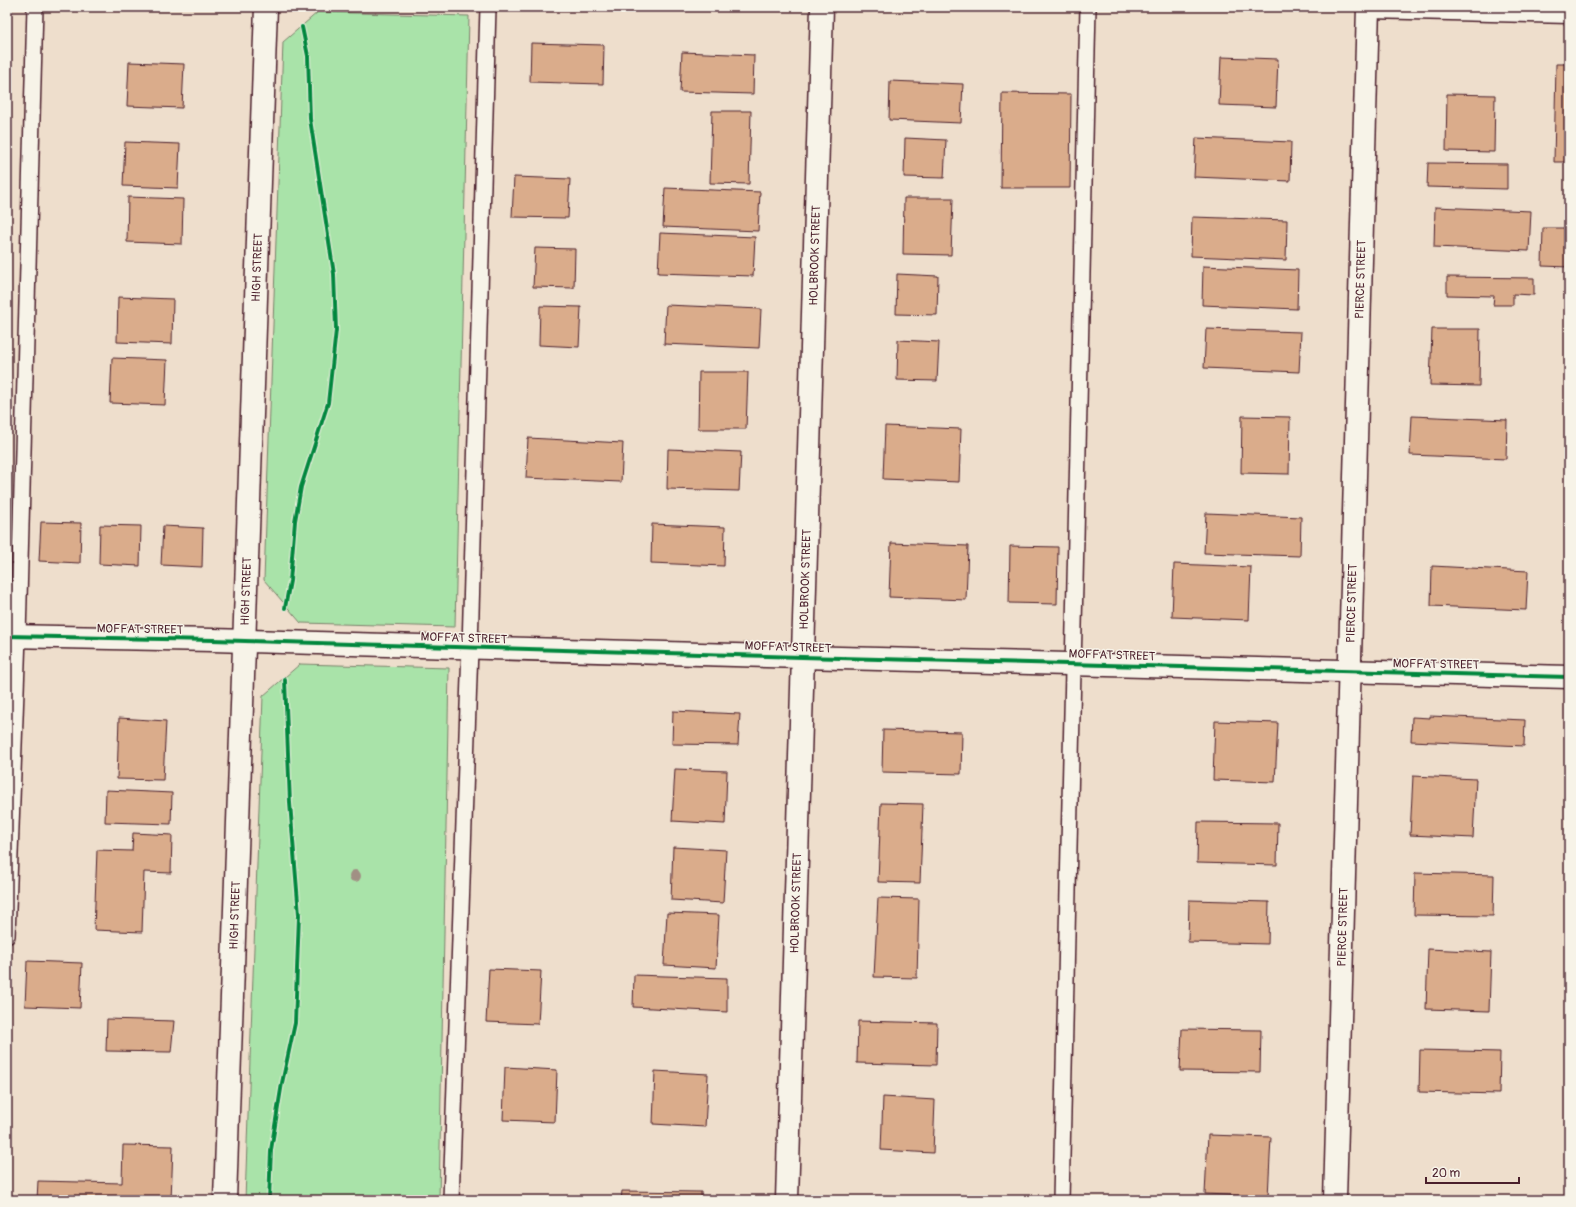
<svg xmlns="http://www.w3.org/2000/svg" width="1576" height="1207" viewBox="0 0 1576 1207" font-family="Pangolin,sans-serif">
	<rect width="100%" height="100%" fill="#eedecc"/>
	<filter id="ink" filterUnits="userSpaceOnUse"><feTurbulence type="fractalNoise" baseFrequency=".025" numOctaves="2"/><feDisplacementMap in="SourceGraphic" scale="8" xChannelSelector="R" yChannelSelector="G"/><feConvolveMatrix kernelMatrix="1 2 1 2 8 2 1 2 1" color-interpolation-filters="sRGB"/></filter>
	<g filter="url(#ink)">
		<path fill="#a9e3a9" stroke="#7a816a" d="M318 12 469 16 455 627 301 623 264 580 283 42Z
			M300 664 449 668 439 1200H245L263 696Z"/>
		<path fill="#daac8b" stroke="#4a1f2b" d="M531 43 604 45 603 84 530 82Z
			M682 52 754 55 753 94 680 92Z
			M1221 57 1278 59 1276 107 1219 105Z
			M129 62 184 64 182 108 127 106Z
			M1556 64H1569V162H1554Z
			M890 81 963 84 961 123 889 120Z
			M1002 93 1071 94 1070 188H1001Z
			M1447 94 1495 95 1494 152 1446 151Z
			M712 111H751L749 184 710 183Z
			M905 138 946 140 944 178 904 177Z
			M1196 138 1291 142 1290 181 1194 177Z
			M125 142 180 144 178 188 123 186Z
			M1428 163 1507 164V189L1427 187Z
			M514 177 570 179 568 218 512 217Z
			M665 188 760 192 758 231 663 227Z
			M128 197 183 199 182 244 127 242Z
			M904 198H953L951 255 903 254Z
			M1435 207 1531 211 1529 251 1434 247Z
			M1192 217 1287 220 1286 260 1191 256Z
			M1543 228H1569V267L1542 266Z
			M660 233 755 237 753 276 658 273Z
			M535 248 575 249 574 288 533 287Z
			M1203 266 1298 270 1297 309 1202 305Z
			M897 274 938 276 937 315 896 314Z
			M1447 277 1534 278V295L1513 294V305H1493L1494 296 1447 295Z
			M118 297 173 299 172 344 117 342Z
			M666 305 761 309 759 348 664 344Z
			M540 306 581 307 579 347 539 345Z
			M1206 329 1301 332 1299 372 1204 368Z
			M1432 329H1480L1479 386 1430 385Z
			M898 340 939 342 937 381 897 380Z
			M112 358 167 360 165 405 110 403Z
			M699 372H748L746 429H698Z
			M1242 416 1290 417 1289 474 1241 473Z
			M1412 416 1507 420 1506 459 1410 455Z
			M885 426 961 429 959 482 883 479Z
			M528 438 623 443 621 482 526 478Z
			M668 449 741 452 739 491 667 489Z
			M1206 513 1301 517 1300 556 1204 553Z
			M41 522 81 523 80 563 39 561Z
			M652 524 725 527 724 566 651 563Z
			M100 525 141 526 140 566 99 564Z
			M163 526 203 528 202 567 161 565Z
			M891 543 968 546 966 600 889 597Z
			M1010 546 1058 547 1057 604 1009 603Z
			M1174 564 1251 567 1249 620 1172 617Z
			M1432 566 1528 571 1526 610 1431 606Z
			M673 711 740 714 738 745 672 744Z
			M1430 716 1525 720 1524 746 1411 741 1412 717 1430 718Z
			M119 718 166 721 163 780 117 779Z
			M1215 721 1278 723 1275 782 1213 780Z
			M883 730 962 732 961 774 882 772Z
			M675 769 727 771 725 824 672 821Z
			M1413 776 1476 779 1473 838 1410 835Z
			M106 790 172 793 171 824 105 822Z
			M881 803 923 804 920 883 878 882Z
			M1198 822 1278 823 1277 865 1197 863Z
			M133 833 172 835 171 873 144 872 142 932 94 930 97 850 132 851Z
			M673 847 726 850 723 903 671 900Z
			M1415 873 1494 875 1493 916 1414 915Z
			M878 898 919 899 917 978 874 977Z
			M1189 900 1269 902 1268 944 1188 942Z
			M667 913 719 915 716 968 664 965Z
			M1428 949 1491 952 1489 1011 1426 1009Z
			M27 961 82 963 80 1008 25 1006Z
			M489 969 541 971 538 1024 486 1022Z
			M634 975 727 978V1012L633 1007Z
			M107 1019 174 1021 171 1052 106 1051Z
			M858 1021 937 1023 936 1065 857 1063Z
			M1182 1029 1261 1030 1260 1072 1180 1071Z
			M1420 1050 1500 1052 1499 1094 1419 1092Z
			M505 1067 557 1070 555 1122 503 1120Z
			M655 1071 708 1074 705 1127 653 1124Z
			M883 1097 935 1100 933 1153 881 1150Z
			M1208 1135 1271 1137 1268 1197 1205 1194Z
			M123 1145 173 1146 171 1200H37L38 1181 122 1183Z
			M622 1191 701 1192V1200H621Z"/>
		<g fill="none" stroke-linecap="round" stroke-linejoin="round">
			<defs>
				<path id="lane" d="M7 936 18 636 35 7
					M451 1200 470 648 488 7
					M1061 1200 1088 7"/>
				<g id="street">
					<path d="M1370 7 1569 12"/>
					<path d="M7 636 213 640 802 657 1569 677"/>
					<path id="s1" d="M225 1200 266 7"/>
					<path id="s2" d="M787 1200 822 7"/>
					<path id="s3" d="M1335 1200 1368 7"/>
				</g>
			</defs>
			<use href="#lane" stroke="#4a1f2b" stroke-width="18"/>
			<use href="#street" stroke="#4a1f2b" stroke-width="25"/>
			<use href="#lane" stroke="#f7f3e8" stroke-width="15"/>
			<use href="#street" stroke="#f7f3e8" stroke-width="22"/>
			<defs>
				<path id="cycleway" d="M285 608 290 581 295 521 301 487 328 403 336 330 334 274 310 119 308 56 302 27
					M7 636 213 640 802 657 1569 677
					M269 1200 271 1150 282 1083 295 1023 299 915 290 803 285 680"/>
			</defs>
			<use href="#cycleway" stroke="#f7f3e8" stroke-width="6"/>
			<use href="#cycleway" stroke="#00873e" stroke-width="4"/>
		</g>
		<circle fill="#a19084" cx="355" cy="876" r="6"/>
	</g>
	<g text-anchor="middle" stroke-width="3" stroke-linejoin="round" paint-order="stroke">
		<g font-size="12" fill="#4a1f2b" stroke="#f7f3e8">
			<text dy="4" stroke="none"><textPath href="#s2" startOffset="945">HOLBROOK STREET</textPath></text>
			<text dy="4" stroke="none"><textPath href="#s1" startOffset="933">HIGH STREET</textPath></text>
			<text dy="4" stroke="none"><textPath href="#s3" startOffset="921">PIERCE STREET</textPath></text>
			<text dy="4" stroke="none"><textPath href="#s2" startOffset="621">HOLBROOK STREET</textPath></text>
			<text dy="4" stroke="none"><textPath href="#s1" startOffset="609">HIGH STREET</textPath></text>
			<text dy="4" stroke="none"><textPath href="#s3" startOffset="597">PIERCE STREET</textPath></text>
			<text transform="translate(140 629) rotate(1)" y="4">MOFFAT STREET</text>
			<text transform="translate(464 638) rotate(2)" y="4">MOFFAT STREET</text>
			<text transform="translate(788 647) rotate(2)" y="4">MOFFAT STREET</text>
			<text transform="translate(1112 655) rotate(2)" y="4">MOFFAT STREET</text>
			<text transform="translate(1436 664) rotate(1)" y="4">MOFFAT STREET</text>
			<text dy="4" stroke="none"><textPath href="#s2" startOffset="297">HOLBROOK STREET</textPath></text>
			<text dy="4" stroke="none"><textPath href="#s1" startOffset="285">HIGH STREET</textPath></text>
			<text dy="4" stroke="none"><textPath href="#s3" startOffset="273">PIERCE STREET</textPath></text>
		</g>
	</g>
	<rect width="1576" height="1207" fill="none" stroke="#f7f3e8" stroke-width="24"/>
	<rect x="12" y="12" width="1552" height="1183" fill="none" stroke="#4a1f2b" stroke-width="1.5" filter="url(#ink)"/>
	<path d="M1426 1177v6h93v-6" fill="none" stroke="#4a1f2b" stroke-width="2"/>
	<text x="1432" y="1177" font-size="12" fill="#4a1f2b" stroke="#f7f3e8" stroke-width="3" paint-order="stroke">20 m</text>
</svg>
